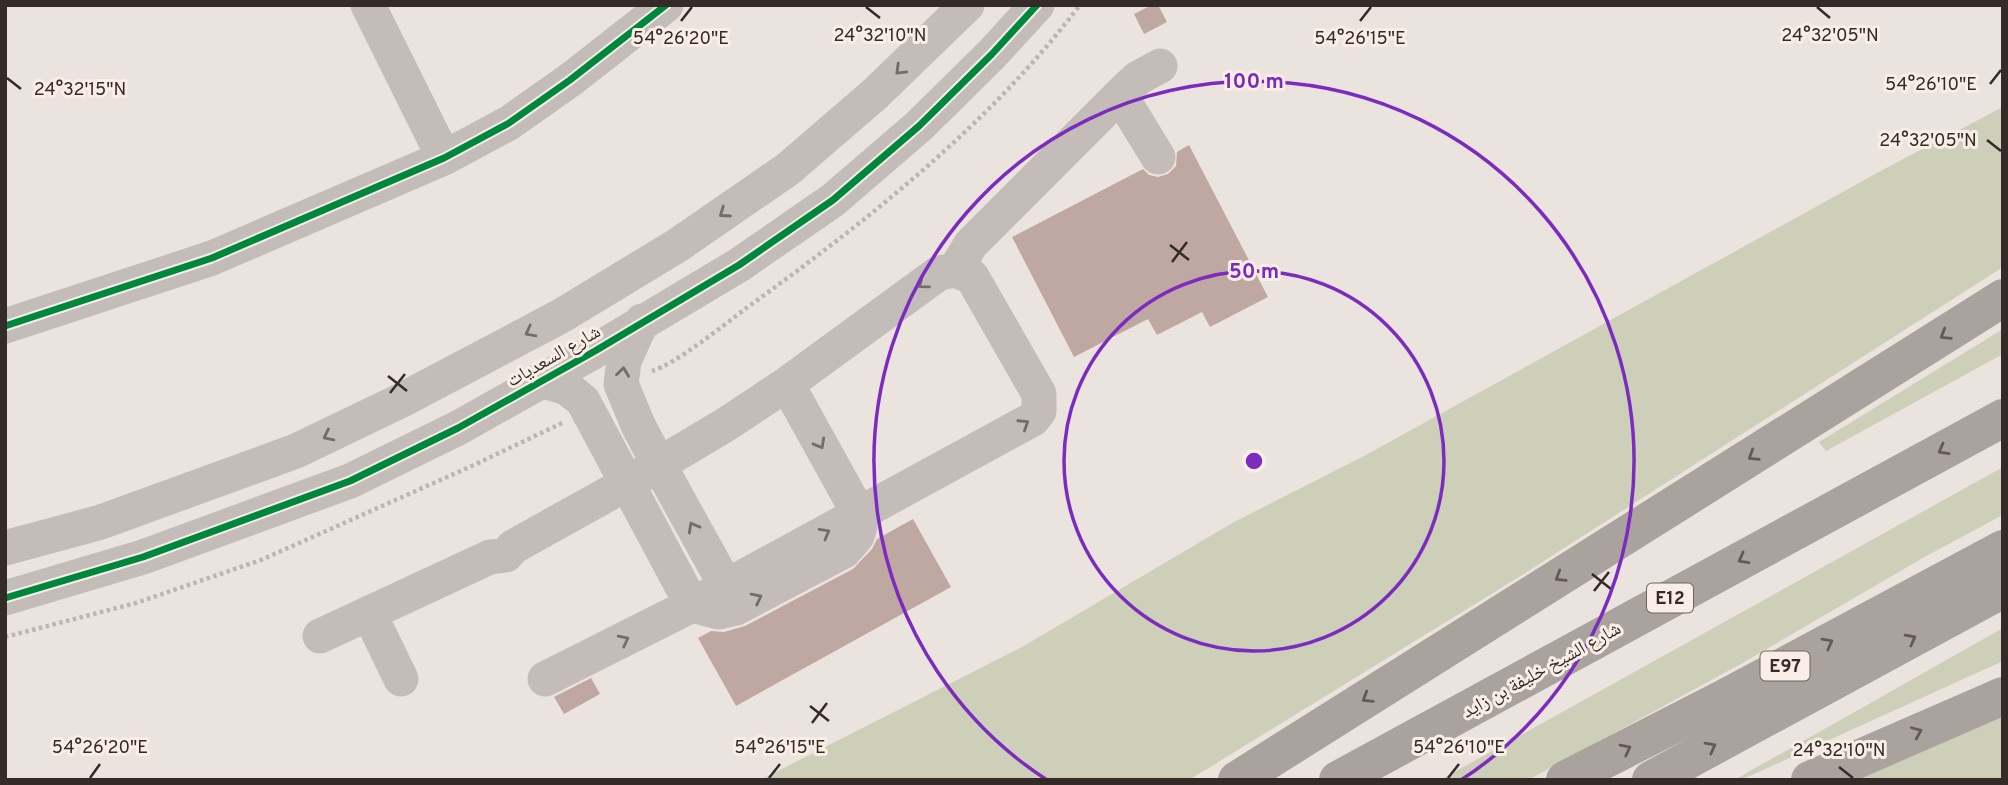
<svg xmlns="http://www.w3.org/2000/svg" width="2008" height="785" viewBox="0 0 2008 785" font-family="Overpass,'Noto Naskh Arabic',sans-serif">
	<rect width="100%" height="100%" fill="#ebe4de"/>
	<path fill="#cdcfb9" d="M2003 107V267L1519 577 1189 780H760L1022 647 1234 522 1364 456 1888 167Z
		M2003 329V354L1826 451 1819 442Z
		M2003 467V515L1928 555 1739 665 1528 780H1440Z
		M2003 628V661L1741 780H1734Z
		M2003 711V780H1846Z"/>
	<path fill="#bea8a1" d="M1152 5H1158L1167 22 1144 34 1134 14Z
		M1189 145 1268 297 1210 327 1202 312 1157 335 1148 319 1074 357 1012 237 1143 169 1149 175 1158 177 1168 174 1176 166 1177 152Z
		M913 519 951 587 736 706 698 638 711 631 724 632 745 626 853 569 872 549 877 539Z
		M591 678 600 694 564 714 554 697Z"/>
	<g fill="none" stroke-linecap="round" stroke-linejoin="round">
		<path stroke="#bcb5b0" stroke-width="4.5" stroke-dasharray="3.5 3.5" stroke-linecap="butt" d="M652 371C674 365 724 325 745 309 867 221 988 126 1080 5
			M5 637 136 603 261 560 474 465 562 423"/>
		<path stroke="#c3bcb8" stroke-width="35" d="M368 5 444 158
			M1120 95 1158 157
			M955 270 971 244 1120 95 1138 78 1160 66
			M642 321 624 361 621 384 638 425 659 465 726 586
			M5 326 212 258 444 158 509 123 570 80 666 5
			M540 380 567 388 583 401 692 605 719 612 736 608 844 551 857 536 860 526 859 514 787 384
			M5 548 101 522 296 451 402 400 561 316 678 245 788 169 875 94 967 5
			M5 598 143 557 350 481 458 428 595 351 739 265 833 200 919 126 992 54 1037 5
			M369 613 401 679
			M320 636 490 557 506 555 513 547 626 484 725 425 787 384 939 273 955 270 972 277 1039 394V411L1033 419 692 605 545 679"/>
		<path stroke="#aaa39d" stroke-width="38" d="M1237 780 2003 298
			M1338 780 2003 418
			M1565 780 1723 699 2003 549
			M1651 780 2003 589
			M1810 780 2003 696"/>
		<defs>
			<path id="cycleway" d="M5 326 212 258 444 158 509 123 570 80 666 5
				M5 598 143 557 350 481 458 428 595 351 739 265 833 200 919 126 992 54 1037 5"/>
		</defs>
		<use href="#cycleway" stroke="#f8eee5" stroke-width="11"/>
		<use href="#cycleway" stroke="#00873e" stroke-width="7"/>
	</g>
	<defs><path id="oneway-chevron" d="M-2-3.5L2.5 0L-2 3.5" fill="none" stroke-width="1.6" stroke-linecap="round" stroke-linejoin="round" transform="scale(1.75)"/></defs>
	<g stroke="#746c68">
		<use href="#oneway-chevron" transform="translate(900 70) rotate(136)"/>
		<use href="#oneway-chevron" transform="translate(724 213) rotate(145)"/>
		<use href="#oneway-chevron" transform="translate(923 284) rotate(143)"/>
		<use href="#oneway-chevron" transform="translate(530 332) rotate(152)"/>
		<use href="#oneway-chevron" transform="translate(623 372) rotate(-83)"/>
		<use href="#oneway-chevron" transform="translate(1024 424) rotate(-33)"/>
		<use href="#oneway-chevron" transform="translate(328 436) rotate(154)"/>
		<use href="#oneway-chevron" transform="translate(820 444) rotate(61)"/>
		<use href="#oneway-chevron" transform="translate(693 527) rotate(-119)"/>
		<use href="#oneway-chevron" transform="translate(825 533) rotate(-29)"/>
		<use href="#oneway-chevron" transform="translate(757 598) rotate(-27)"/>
		<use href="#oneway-chevron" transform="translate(624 640) rotate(-27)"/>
	</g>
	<g stroke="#635a56">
		<use href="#oneway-chevron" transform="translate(1945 335) rotate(148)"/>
		<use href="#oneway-chevron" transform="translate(1943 450) rotate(151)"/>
		<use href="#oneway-chevron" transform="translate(1753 456) rotate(148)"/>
		<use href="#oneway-chevron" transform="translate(1743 559) rotate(151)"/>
		<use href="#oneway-chevron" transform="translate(1560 577) rotate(148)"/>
		<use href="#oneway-chevron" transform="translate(1911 639) rotate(-28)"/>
		<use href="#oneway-chevron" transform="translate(1828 643) rotate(-28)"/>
		<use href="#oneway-chevron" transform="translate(1367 698) rotate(148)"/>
		<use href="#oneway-chevron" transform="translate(1917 732) rotate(-23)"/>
		<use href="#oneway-chevron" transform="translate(1711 747) rotate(-28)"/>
		<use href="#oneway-chevron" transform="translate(1626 749) rotate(-27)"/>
	</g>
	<path fill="none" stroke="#342a27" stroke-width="2.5" d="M866 7 880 18M1817 7 1830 18M681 21 692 7M1360 21 1371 7M7 78 21 89M1990 84 2001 70M1987 140 2001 151M1170 245 1189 260M1172 262 1187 242M388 376 407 391M390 393 405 374M1592 574 1611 589M1594 591 1609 572M810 706 829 721M812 723 827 703M1839 767 1853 778M90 778 100 764M769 778 780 764M1448 778 1459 764"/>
	<g fill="none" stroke="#7b2cbf" stroke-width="3.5">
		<circle cx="1254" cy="461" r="190"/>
		<path d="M1047 780A380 380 0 1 1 1461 780"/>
	</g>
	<g text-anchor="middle" stroke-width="6" stroke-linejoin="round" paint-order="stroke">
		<g fill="#f8eee5" stroke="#6f6560" stroke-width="2">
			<rect x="1647" y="583.5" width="46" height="29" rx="5"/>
			<rect x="1760.5" y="651.5" width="49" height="29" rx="5"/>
		</g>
		<g font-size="18" font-weight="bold" fill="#342a27">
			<text x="1670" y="604">E12</text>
			<text x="1785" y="672">E97</text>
		</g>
		<g font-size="19" fill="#342a27" stroke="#f8eee5">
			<text transform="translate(553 355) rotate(-30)" y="7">شارع السعديات</text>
			<text transform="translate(1541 669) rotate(-29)" y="7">شارع الشيخ خليفة بن زايد</text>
		</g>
	</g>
	<g font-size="18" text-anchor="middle" fill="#342a27" stroke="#f8eee5" stroke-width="6" stroke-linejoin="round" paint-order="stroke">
		<text x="880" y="41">24°32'10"N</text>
		<text x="1830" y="41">24°32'05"N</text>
		<text x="681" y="44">54°26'20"E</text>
		<text x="1360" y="44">54°26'15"E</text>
		<text x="1931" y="90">54°26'10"E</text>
		<text x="80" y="95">24°32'15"N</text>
		<text x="1928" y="146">24°32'05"N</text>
		<text x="100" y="753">54°26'20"E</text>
		<text x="780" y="753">54°26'15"E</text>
		<text x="1459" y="753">54°26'10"E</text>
		<text x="1839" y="756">24°32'10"N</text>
	</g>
	<circle cx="1254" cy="461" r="10" fill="#7b2cbf" stroke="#f8eee5" stroke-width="3.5"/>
	<g font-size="21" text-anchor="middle" font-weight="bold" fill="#7b2cbf" stroke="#f8eee5" stroke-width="6" stroke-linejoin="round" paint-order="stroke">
		<text x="1254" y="88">100 m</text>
		<text x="1254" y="278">50 m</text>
	</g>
	<rect width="2008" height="785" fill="none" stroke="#342a27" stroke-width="14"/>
</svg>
